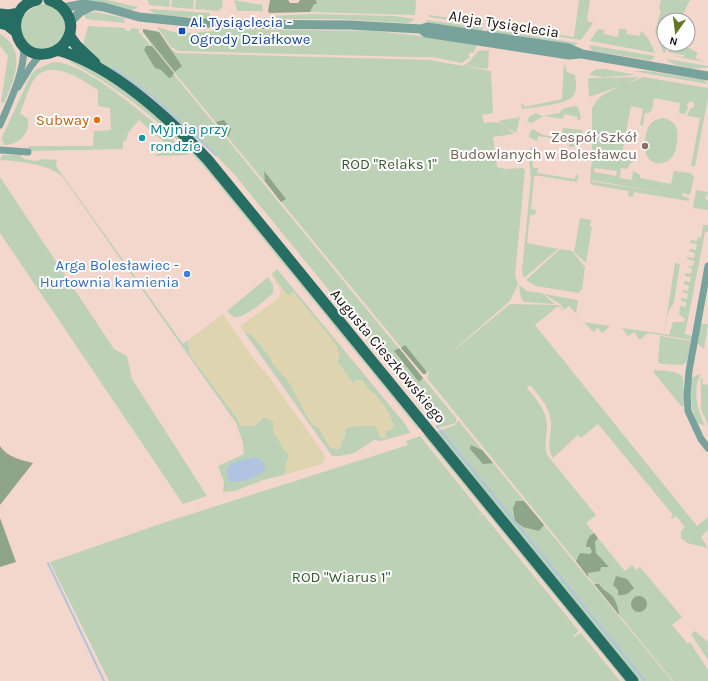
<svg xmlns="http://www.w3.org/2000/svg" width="708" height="681" viewBox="0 0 708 681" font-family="Karla,sans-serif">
	<rect width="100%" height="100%" fill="#f4d7cc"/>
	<path fill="#bdd1b7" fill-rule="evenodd" d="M82 0H107L138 7 131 11Z
		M148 0H170L169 7 149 5Z
		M172 0H194L193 9 171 7Z
		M196 0H222L223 7 218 11 195 9Z
		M234 0 262 5 263 11H237Z
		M316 0H416L415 15 310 12 314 4H317Z
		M579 0H590L587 21 593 23 581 40 549 35V33L574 37Z
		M661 0H690L680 20H664V44H669L664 54 655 31 661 10 659 9Z
		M41 4C59 4 65 17 66 33L56 48C49 48 39 51 33 49 29 48 27 44 25 40 13 22 24 11 41 4Z
		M149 9 210 13 209 18 156 15Z
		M96 12 124 18 125 23 86 19 84 14Z
		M313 14 395 16 415 19 409 23H404L338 19H283L273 16Z
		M429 15 484 23V25L429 17Z
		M425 20 482 27 483 29 481 32 430 25Z
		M486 24 547 33 546 35 486 26Z
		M88 26 125 28V31H130L131 28 139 29V32L456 418V423L438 428 437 426 439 425 234 174C197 135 158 97 112 69V73L95 60 83 45Z
		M157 27 173 32 192 33 213 31V29L374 31 479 42 473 53 471 52 468 55 470 57 462 63 432 57H413L179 51 171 47Z
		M143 29 159 32 169 48 177 53 430 60 463 66 469 62 478 51 489 50 488 69 463 66 491 71 493 113 482 115 484 123C499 121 503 123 514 134L493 137 497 167 505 169 523 168 525 170 515 275 518 284 510 301 426 374H423L150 43 143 32Z
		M489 29 578 43 574 46 486 33V30Z
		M598 29 604 30V34L618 37 619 29H627L626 34 640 36 641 31C649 37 651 44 655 53L590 41Z
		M0 34C28 50 14 80 4 103L1 102 8 56 0 46Z
		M672 44H682L698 53 695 58 706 62 667 55 683 57 685 54 682 55 668 52Z
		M589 45 655 56 652 60H648L593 51 590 48Z
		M73 58 120 88 147 108 201 159 419 428 418 429 201 163C162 123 120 88 70 62Z
		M667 59 708 66V67C701 71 669 66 667 59Z
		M53 62C86 60 165 131 189 155L154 156 163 151 165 143 139 120 128 133 126 141H123V149L31 151 28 148 30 146H93L94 131 111 130 110 108 98 106V90C80 79 49 56 33 81 29 86 24 105 20 113L28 119C30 135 18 145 3 145L4 142 2 141V137L31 75 37 69Z
		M564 63 567 72 575 75C576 81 577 89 574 95 568 105 534 107 522 109L521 104 523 103 524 107 562 99Z
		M600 69H605L636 75 603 77 589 75 594 70Z
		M632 71H647L704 80 708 84Z
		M640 77 625 84 644 77 708 88V98L695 166H691L700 118 687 116 690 109 694 107V103L691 101 687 104 688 108 685 114 679 113 680 103 654 98 652 110 649 113H645L643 125H640L643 109 631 106 622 154 635 156 634 161 629 165 628 169 621 168 620 178 632 180 633 171 640 175V178L671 184 674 171 691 173 694 177 690 195 683 193 682 196 674 194 689 198V201L634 192 633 197 628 196 629 191 593 185 590 183V181L672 194 590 180 592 158V108L597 100 604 94 620 86 589 97 588 78ZM595 168 617 171 616 176 594 172Z
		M575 106 578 107 581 118 579 120H577L578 117 564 114 563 119 544 116 531 123 527 121 530 116 536 113 542 116 559 113 564 108Z
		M520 117 516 133 498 121Z
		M662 118C676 120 679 129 677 142 676 146 676 151 674 154 669 165 652 167 647 156 643 149 645 132 649 126 652 121 657 119 662 118Z
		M563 128 582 130 584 137C582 145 577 147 569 147L570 141 538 136 537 141 529 137 530 132 533 129 543 135 561 138Z
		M531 147 536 151 537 159 532 160 533 168H538L537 173 575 179 576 174 578 176 577 182 540 176H534L531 209 536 210 535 215H530L527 243 558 249 524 278 522 271 531 178 528 151Z
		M2 155H20L24 159 36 161 44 159 57 160 56 166 183 344 188 340 190 355 243 426H255L264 417 273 421 274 432C280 439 281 449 289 454L284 475 263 480 235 491 223 492 224 482 218 466 244 454 243 443 236 423 62 176C48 164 18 161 0 160Z
		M0 177 114 349 127 356 132 379 207 496 183 504 0 233Z
		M696 190 708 192 705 199 708 200V210L693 208Z
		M580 218 591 220 590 227H592L586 263 574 252Z
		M703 225H708V232H705L685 334 692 336 691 340 648 333 640 340 634 332 628 336 622 328 664 334 675 263 680 264 674 302 668 313 664 334 669 335 673 322H684L685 319 679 314 680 306 686 307V302L681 301V298L687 299 688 294 682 292 683 290 688 291 689 286 684 284V281L690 282 691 277 685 276V273L691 274 692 269 687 266H693L694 261 687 259V257L694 258 695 253 689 251 690 249 696 250 697 244 690 243 691 240 697 241 698 237 701 238Z
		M560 249 572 251 585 267 582 290H580L579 293 536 286 526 280Z
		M277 269 406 425 410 433 381 441 374 440 354 453 340 456H332L240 326 245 332 251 334 271 358 273 364 287 379 311 423 320 429 329 446 334 449 344 438 346 428 355 426H376L381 438 385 431 392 429C395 407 369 397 363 381L356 380 353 384 337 361 320 325 293 292 289 296C282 290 279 281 272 274Z
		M268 277 273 285V293C267 299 242 320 234 317 231 316 229 313 227 311Z
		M519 285 527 291 542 293 555 304 524 302 521 298Z
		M544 294 578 300 576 313 583 322 610 326 602 333 598 328 593 332 569 306 564 310 560 304Z
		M510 304 559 305 563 312 558 306 535 325 697 526 708 517V530L701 537 708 548 687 543 681 538V531L685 527 676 516 672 519 671 517 673 515 598 424 581 438 578 435 553 458C545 445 552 436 551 422 550 407 539 396 530 385L527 388C536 399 546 410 547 424 547 435 544 444 547 455L596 515 586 523 594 533 592 534 595 542 598 538 625 571 632 565 636 570 640 567 682 617 672 625 688 644 690 642 708 670V681H673L427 378 430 370Z
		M701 324H708L704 349 697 343Z
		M660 336 691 341 687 361 683 365 661 364 658 362Z
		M654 370C663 371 679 370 683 378L684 405 682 407 654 373Z
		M701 374C692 389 697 410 705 425L698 424C691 410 689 393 692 378L697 375Z
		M701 378 703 380 702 384 707 385 708 383V425L701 409Z
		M458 420 672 681H639L436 432 455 425Z
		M425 434 628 681H624L423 435Z
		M420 436 482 513 478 516 483 514 579 631 573 636 574 637 581 633 620 681H109L50 562 166 522 408 445 406 441Z
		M695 631 708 642V660L691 634Z"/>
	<path fill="#8fa58a" d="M270 0H288L290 3H298L300 0H316L317 4H314L310 12 269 13 268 11Z
		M143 29 159 32 182 66 175 72 143 32Z
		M146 46H152L174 73 172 77 169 78 161 70 155 68 144 50Z
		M224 120 231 129 228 137 216 122Z
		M264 171 286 199 281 202 264 180H265Z
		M405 345 426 371V374H423L401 348Z
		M399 348 423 378 419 382 394 351Z
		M471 445 482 450 493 463 483 464 470 449Z
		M0 446C7 457 21 460 33 463L0 505Z
		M516 501H524L544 525 539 531 523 527 515 521 513 508Z
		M0 518 16 562 0 567Z
		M594 533 598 538 595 542 596 553 609 567H601L600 571 588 573V577L576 561 580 553 590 554 592 552 590 547H586C587 541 588 536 594 533Z
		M616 576 627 579 634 588C629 593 626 596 618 595V590L613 585Z
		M594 584H599C602 590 609 592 613 597 616 601 619 610 619 615Z
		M631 604a8 8 0 1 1 16 0a8 8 0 1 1-16 0Z"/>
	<path fill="#ded5b0" d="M272 274C279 281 282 290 289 296L293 292 336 344 340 356 337 361 353 383 356 380 363 381C365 387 368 388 373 393 382 401 392 415 394 428L385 431 387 438H381L376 426H355L346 428 341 446 338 450 329 446 320 429 311 423 287 379 273 364 271 358 251 334 245 332 240 326 279 298 281 290 271 275Z
		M223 314 255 361 270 378 321 450 325 456V460L322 464 284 475 289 454C281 448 280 439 273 432V421L264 417 255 426H240L238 419 190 355 188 340Z"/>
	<path fill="#b0c4e1" d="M255 457 261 460 266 468C259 478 242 482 230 482 226 474 226 470 231 463Z"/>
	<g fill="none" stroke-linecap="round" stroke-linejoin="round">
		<path stroke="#b0c4e1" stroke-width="2" d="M112 68 153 97 216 155
			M437 426 438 428
			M440 430 645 681
			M48 563 104 681"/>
		<path stroke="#78a39c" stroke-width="7" d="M18 87 31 66 40 55
			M0 125C10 101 24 74 24 47
			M0 150 28 152
			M708 266 689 371 687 394 688 411 701 439 708 448"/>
		<path stroke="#78a39c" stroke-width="9" d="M63 8 83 4 104 7 139 17 187 22 227 24 349 25 421 29 427 27 568 48 582 54 708 76
			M70 22 80 12 93 6
			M421 29 426 33 569 55 580 54"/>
		<path stroke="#266e64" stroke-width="11" d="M37 0C1 7 14 63 50 53 58 51 64 46 68 38 76 22 65 5 49 0
			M0 14 9 15 19 13
			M0 23 7 25 16 32
			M69 35 76 45 95 63
			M57 50C114 66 169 118 208 160L633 681"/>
	</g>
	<rect fill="#1a4fb4" stroke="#fff" stroke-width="1.5" x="178" y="27" width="8" height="8" rx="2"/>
	<circle fill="#e8710a" stroke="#fff" stroke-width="1.5" cx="97" cy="120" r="4"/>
	<circle fill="#0f9aa8" stroke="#fff" stroke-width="1.5" cx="142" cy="138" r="4"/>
	<circle fill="#8d6e63" stroke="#fff" stroke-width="1.5" cx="645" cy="146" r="4"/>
	<circle fill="#3f7fe0" stroke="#fff" stroke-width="1.5" cx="187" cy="274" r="4"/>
	<g text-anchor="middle" stroke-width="4" stroke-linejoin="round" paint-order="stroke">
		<g font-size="15" fill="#164399" stroke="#fff" text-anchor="start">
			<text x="190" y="27">Al. Tysiąclecia -<tspan x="190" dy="17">Ogrody Działkowe</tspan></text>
		</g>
		<g font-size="15" fill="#190f0b" stroke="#fff">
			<text transform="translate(504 24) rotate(9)" y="5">Aleja Tysiąclecia</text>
			<text transform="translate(388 356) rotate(50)" y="5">Augusta Cieszkowskiego</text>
		</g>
		<g font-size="15" fill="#c56008" stroke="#fff" text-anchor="end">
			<text x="89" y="125">Subway</text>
		</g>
		<g font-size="15" fill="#0d838f" stroke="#fff" text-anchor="start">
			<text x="150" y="134">Myjnia przy<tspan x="150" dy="17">rondzie</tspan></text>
		</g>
		<g font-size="15" fill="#785e54" stroke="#fff" text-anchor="end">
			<text x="637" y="142">Zespół Szkół<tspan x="637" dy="17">Budowlanych w Bolesławcu</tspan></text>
		</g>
		<g font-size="15" fill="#38592f" stroke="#fff">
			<text x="389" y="169">ROD "Relaks 1"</text>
			<text x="341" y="582">ROD "Wiarus 1"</text>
		</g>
		<g font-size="15" fill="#366cbe" stroke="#fff" text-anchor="end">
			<text x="179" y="270">Arga Bolesławiec -<tspan x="179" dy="17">Hurtownia kamienia</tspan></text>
		</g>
	</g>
	<g transform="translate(676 32) rotate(194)"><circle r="19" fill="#ffffff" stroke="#a39f9d"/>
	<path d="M0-3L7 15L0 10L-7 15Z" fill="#637626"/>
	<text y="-6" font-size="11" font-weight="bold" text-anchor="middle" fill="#190f0b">N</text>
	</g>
</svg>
